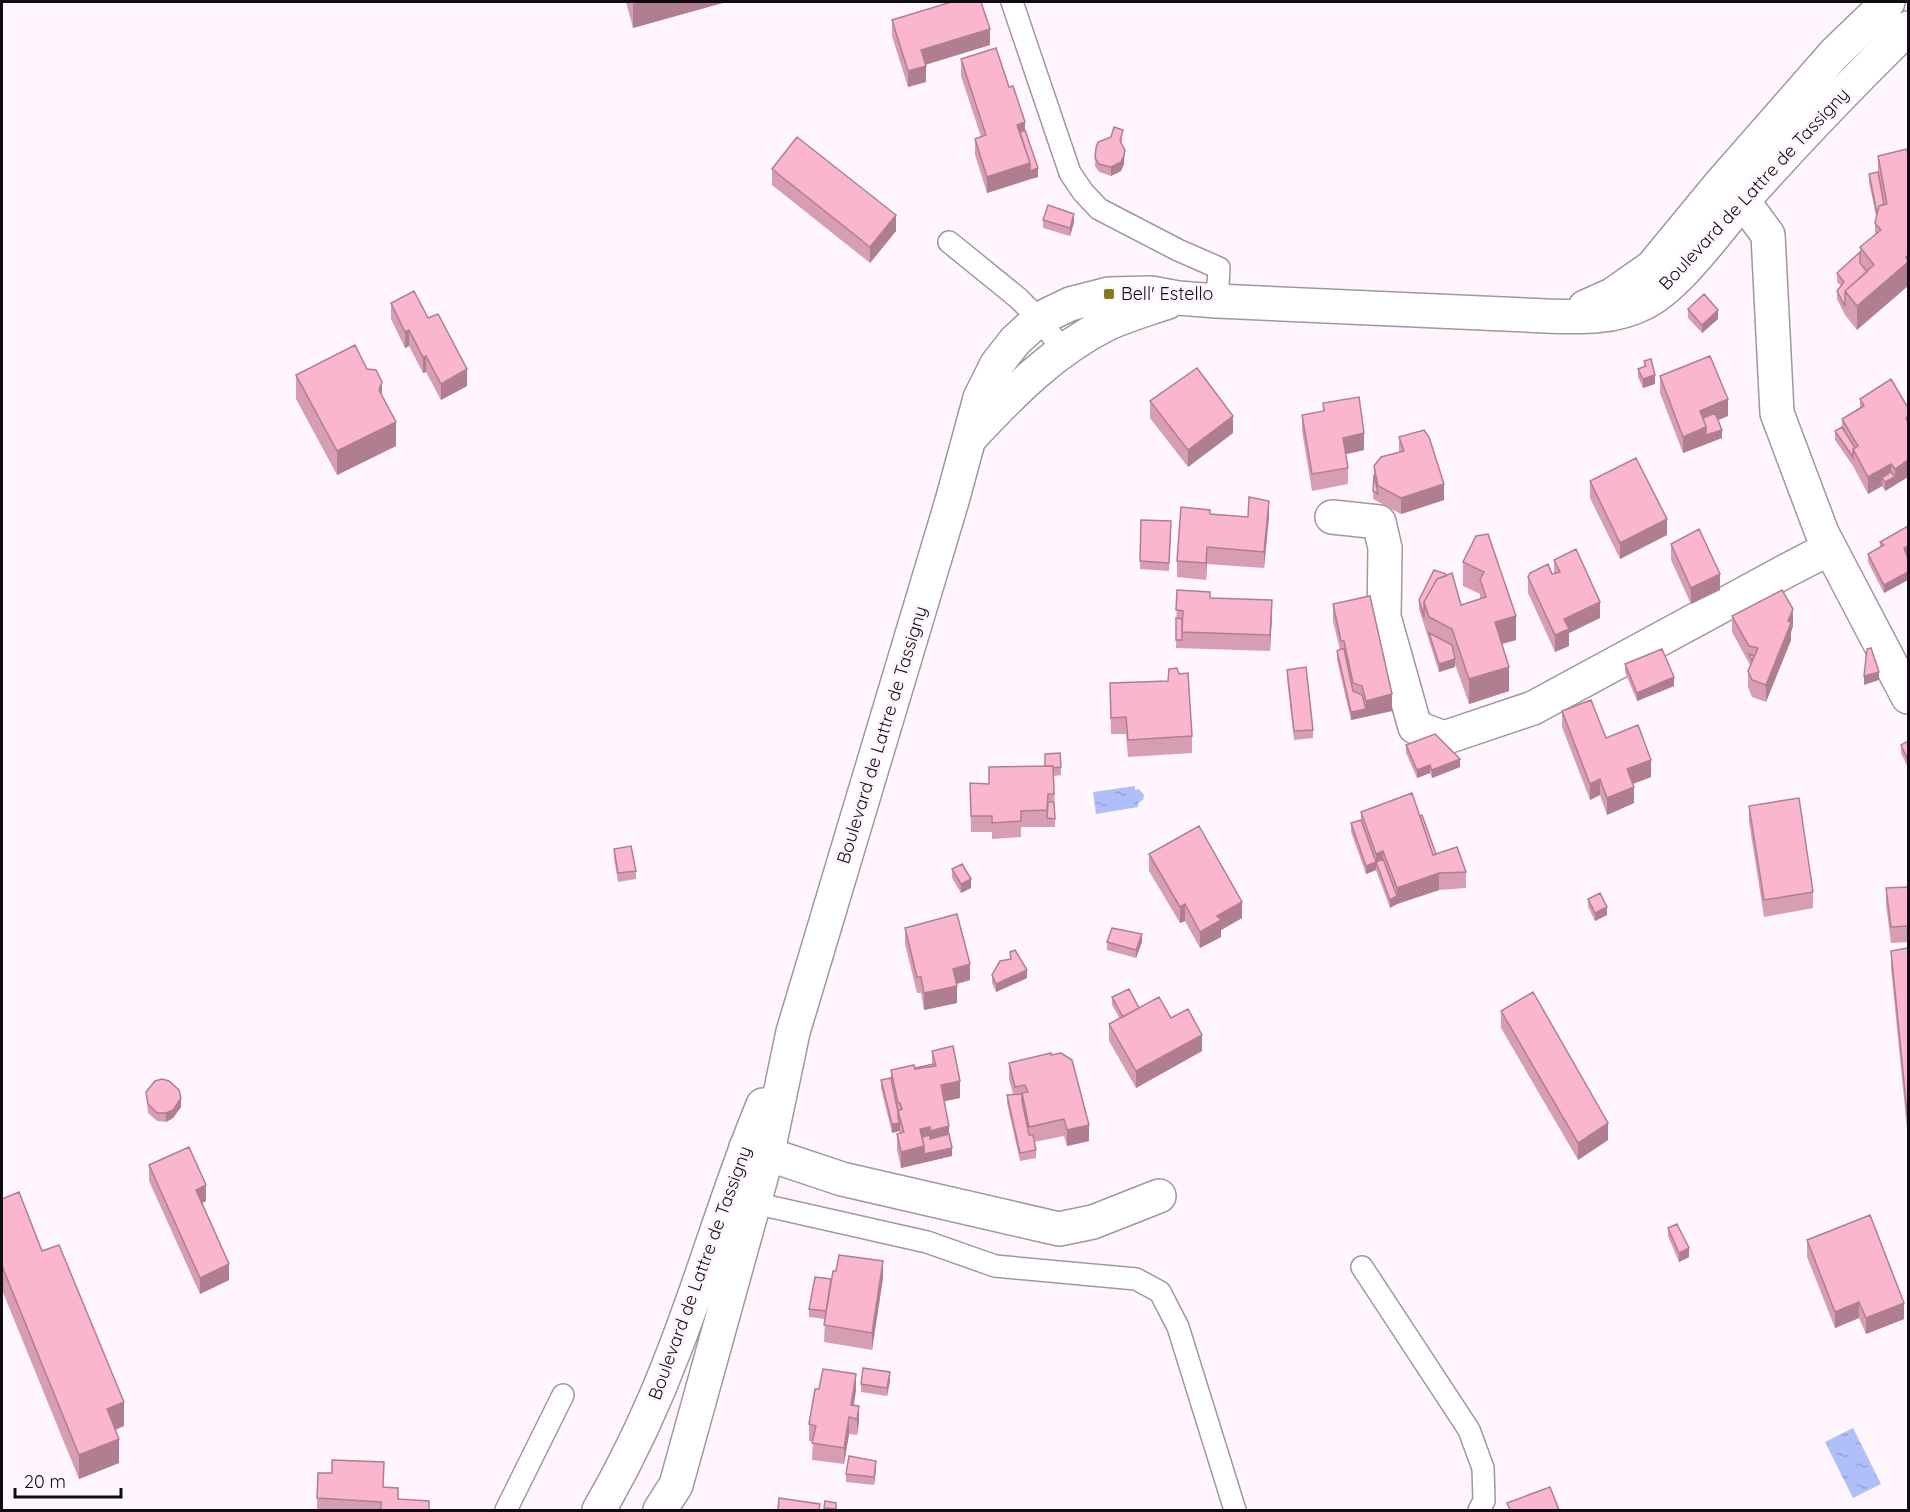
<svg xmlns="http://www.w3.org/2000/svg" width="1910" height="1512" viewBox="0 0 1910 1512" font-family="Quicksand,sans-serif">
	<defs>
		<pattern id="water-ripples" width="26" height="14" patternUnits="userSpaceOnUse" patternTransform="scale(1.5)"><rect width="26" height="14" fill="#b0bef9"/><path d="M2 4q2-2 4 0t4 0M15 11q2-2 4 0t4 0" fill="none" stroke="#96a2d4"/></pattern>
	</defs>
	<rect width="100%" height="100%" fill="#fef5fd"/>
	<path fill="url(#water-ripples)" d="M1135 786V790L1139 789 1144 795 1143 800 1138 803V807L1096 814 1093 792Z
		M1853 1428 1881 1484 1853 1498 1825 1442Z"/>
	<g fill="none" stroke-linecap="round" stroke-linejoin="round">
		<defs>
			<path id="service" d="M1012 2 1070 173 1083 192 1099 209 1178 250 1219 268 1217 301
				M949 242 1018 298 1039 319 1063 350
				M754 1203 927 1242 995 1266 1136 1279 1160 1292 1178 1327 1235 1510
				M1362 1267 1469 1430 1483 1468 1484 1501 1479 1510
				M506 1510 563 1395"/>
			<path id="minor" d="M1723 184 1743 201 1768 235 1777 413 1822 533 1908 697
				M1332 517 1379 522 1385 548 1384 617 1415 727 1444 738 1533 708 1784 572 1830 548
				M746 1147 842 1179 1059 1229 1093 1222 1159 1196"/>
			<path id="tertiary" d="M1585 307 1612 295 1652 267 1722 182 1834 54 1888 2
				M971 437C1012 393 1053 351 1107 324 1126 315 1148 309 1168 302
				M599 1510C629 1458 655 1402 676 1346 707 1266 730 1184 763 1105
				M660 1510 676 1485 767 1156 793 1032 952 501 980 398 997 364 1015 341 1039 319 1070 304 1109 294 1151 293 1178 298 1217 301 1546 316C1579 317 1613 319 1644 303 1677 287 1716 232 1742 202 1795 142 1851 84 1908 28"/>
		</defs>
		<use href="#service" stroke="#a395a2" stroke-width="24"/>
		<use href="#minor" stroke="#a395a2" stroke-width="36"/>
		<use href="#tertiary" stroke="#a395a2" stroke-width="36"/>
		<use href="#service" stroke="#fff" stroke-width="21"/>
		<use href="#minor" stroke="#fff" stroke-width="33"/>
		<use href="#tertiary" stroke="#fff" stroke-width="33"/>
	</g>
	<path fill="#d79db2" d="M626 2H726L633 28Z
		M892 20 990 45 925 65 926 82 908 87 892 36Z
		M961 59 1009 87 1038 177 987 193 975 155V139L981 137 961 76Z
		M1123 138 1121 144 1125 150 1124 164 1121 171 1111 176 1099 172 1095 166 1096 148Z
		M1907 149 1857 330 1845 315 1837 299V291L1841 286 1837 282V273L1860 252V247L1875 235V223L1876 216 1869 182V174L1878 172V156Z
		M772 169 896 231 870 263 772 185Z
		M1043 220 1074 222 1070 236 1043 228Z
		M391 303 428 318 467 386 441 400 426 372 423 373 409 346 405 348 391 319Z
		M1688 309 1718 319 1702 333 1688 318Z
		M1644 361 1655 384 1643 388 1638 377V369L1644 367Z
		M296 375 382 396 396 446 337 475 296 399Z
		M1660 376 1728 416 1718 420 1722 438 1683 453 1660 393Z
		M1860 399 1908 408 1895 485 1885 491 1882 486 1868 494 1853 466 1835 440V431L1842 427V419L1860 407Z
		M1150 401 1233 433 1188 467 1150 418Z
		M1323 403 1364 450 1345 454 1348 468V484L1312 491 1302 431V415L1323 411Z
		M1399 437 1444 500 1401 514 1373 499 1374 466 1399 452Z
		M1590 481 1667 535 1620 559 1590 498Z
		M1248 517H1269L1264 568 1207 564 1206 580 1177 577V561Z
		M1141 520 1171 529 1169 571 1140 569Z
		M1908 526V555H1907L1908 559V580L1884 593 1868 562V554L1880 547V542Z
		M1476 536 1516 640 1502 644 1509 691 1469 704 1455 664V667L1439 672 1419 609V600L1446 575 1461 605 1480 599V594L1463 586V562Z
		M1671 544 1720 590 1691 604 1671 560Z
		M1554 560 1600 618 1569 633V646L1555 652 1528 593V577L1554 573Z
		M1177 590 1210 598 1272 616 1270 651 1176 648Z
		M1333 604 1392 711 1351 720 1337 660V651L1340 650 1333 621Z
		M1732 616 1793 626 1791 632V640L1766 702 1752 697 1748 687V671L1750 665 1732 632Z
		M1625 664 1674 686 1637 701 1625 672Z
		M1287 670 1313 730V738L1294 740 1287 678Z
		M1110 683 1192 736V753L1128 757 1126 734H1111Z
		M1562 711 1606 738 1651 777 1633 784 1634 803 1607 815 1600 795 1590 800 1562 727Z
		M1908 741V768L1901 753V745Z
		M1406 745 1460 767 1432 778 1430 773 1417 778 1406 753Z
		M989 767H1061V775L1054 776 1055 827H1021V837L992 839V832H971L970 783 989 784Z
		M1749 806 1813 892V908L1764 917 1749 822Z
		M1361 812 1420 816 1436 854 1466 872V888L1439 890 1397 904 1390 908 1376 870 1366 874 1351 832V823L1361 820Z
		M614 849 636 871V879L618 882 614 858Z
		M1149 854 1242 918 1221 930V937L1200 948 1185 921 1180 923 1149 871Z
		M952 869 971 888 961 893 952 878Z
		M1908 887V942L1891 943 1886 905V888Z
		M1588 899 1607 915 1595 921 1588 907Z
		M905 928 970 980 956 984 957 1003 924 1010 921 993H917L905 944Z
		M1107 942H1142L1136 958 1107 950Z
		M1908 948V1139L1891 968V951Z
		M1010 952 1027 978 996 992 992 983V975L1010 959Z
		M1112 997 1139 1008 1171 1018 1202 1051 1136 1088 1109 1041V1024L1120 1019 1112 1005Z
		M1501 1011 1608 1140 1578 1160 1501 1028Z
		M932 1051 960 1098 944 1101 952 1156 901 1168 897 1150V1134L900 1133 899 1131 892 1133 881 1088V1080L891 1078V1070L915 1068 932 1064Z
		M1051 1055 1089 1141 1067 1146 1064 1136 1034 1142 1036 1150V1158L1020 1161 1007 1103V1095L1013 1094 1009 1079V1063Z
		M146 1092 181 1107 173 1118 166 1122 157 1121 148 1113Z
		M149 1165 206 1201 202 1203 229 1280 200 1294 149 1181Z
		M2 1199 42 1251 124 1426 115 1430 119 1463 79 1479 2 1290Z
		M1668 1228 1689 1257 1679 1262 1668 1236Z
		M1807 1240 1904 1319 1866 1334 1859 1318 1835 1328 1807 1257Z
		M883 1278 872 1350 824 1342 825 1319 809 1317V1309L831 1279Z
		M890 1381 887 1396 861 1392V1384Z
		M856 1390 853 1405 859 1422 857 1435 849 1434 844 1464 812 1460 813 1441H809V1424Z
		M876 1469 874 1485 846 1482V1474Z
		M384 1487 398 1499 429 1510H317V1498Z
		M825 1501 836 1503V1510H824Z"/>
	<path fill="#af7f91" d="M640 2H726L633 28V4Z
		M990 29V45L921 66V50Z
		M926 66V82L908 87V71Z
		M1025 122V138L1020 140 1017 125Z
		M1124 155V164L1121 171 1111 176V167Z
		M1030 163V179L987 193V177Z
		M1038 168V177L1030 179V171Z
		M1074 214V222L1070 236V228Z
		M896 215V231L870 263V247Z
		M1908 255V286L1857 330V306Z
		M1718 310V319L1702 333V325Z
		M409 330V346L405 348V332Z
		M426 356V372L423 373V357Z
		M467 369V386L441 400V384Z
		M1655 375V384L1643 388V379Z
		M382 382V406L379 390Z
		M1728 399V416L1703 426 1700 411Z
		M1233 416V433L1188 467V450Z
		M396 422V446L337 475V451Z
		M1706 427 1722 430V438L1683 453V437Z
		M1364 433V450L1343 455V438Z
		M1908 460V477L1895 485V469Z
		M1891 464V479L1895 477V485L1885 491V482L1882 478V486L1868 494V477Z
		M1444 484V500L1401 514V498Z
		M1269 501V517L1264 568V552Z
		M1667 519V535L1620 559V543Z
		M1908 546V555L1904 557V548Z
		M1207 547V564L1206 580V563Z
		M1908 572V580L1884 593V585Z
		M1720 574V590L1691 604V588Z
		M1272 600V616L1270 651V635Z
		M1600 602V618L1569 633V646L1555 652V635L1564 619Z
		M1793 609V626L1791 632V640L1766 702V685L1788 621Z
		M1516 616V640L1495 646V622Z
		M1455 659V667L1439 672V664Z
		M1509 667V691L1469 704V679Z
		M1879 672V680L1864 685V676Z
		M1674 677V686L1637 701V693Z
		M1392 694V711L1351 720V712L1366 709V701Z
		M1460 759V767L1432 778V770Z
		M1651 760V777L1627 786V769Z
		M1430 765V773L1417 778V770Z
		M1600 779V795L1590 800V784Z
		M1634 787V803L1607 815V798Z
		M1383 851V868L1376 862V854Z
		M1376 862V870L1366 874V866Z
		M1439 873V890L1397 904 1390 908V900L1397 896V888Z
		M971 879V888L961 893V884Z
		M1242 902V918L1221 930V937L1200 948V932L1217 916Z
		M1185 904V921L1180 923V907Z
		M1607 907V915L1595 921V913Z
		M1142 934V942L1136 958V950Z
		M970 964V980L953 985V969Z
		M1027 970V978L996 992V984Z
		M957 986V1003L924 1010V993Z
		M1202 1035V1051L1136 1088V1071Z
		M960 1081V1098L941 1102V1085Z
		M181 1098V1107L173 1118 166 1122V1113Z
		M900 1123V1131L892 1133V1124Z
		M1608 1123V1140L1578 1160V1143Z
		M1089 1125V1141L1067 1146V1130Z
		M949 1126V1143L930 1147V1131Z
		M930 1127V1144L920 1137V1129Z
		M924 1146 952 1148V1156L901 1168V1152Z
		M206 1185V1201L196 1206V1190Z
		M1689 1248V1257L1679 1262V1253Z
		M883 1261V1278L872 1350V1333Z
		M229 1264V1280L200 1294V1278Z
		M1859 1302V1318L1835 1328V1312Z
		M1904 1303V1319L1866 1334V1318Z
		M890 1372V1381L887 1396V1388Z
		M856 1374V1390L852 1418 851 1405Z
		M124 1402V1426L107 1433V1409Z
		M859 1406V1422L857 1435V1419Z
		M849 1417V1434L844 1464V1448Z
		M119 1439V1463L79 1479V1455Z
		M876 1461V1469L874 1485V1477Z"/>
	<path fill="#fab6cf" stroke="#af7f91" stroke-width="1.5" d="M951 2H981L990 29 921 50 926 66 908 71 892 20Z
		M996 48 1009 87 1013 86 1025 122 1017 125 1030 163 987 177 975 139 986 135 961 59Z
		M1114 127 1123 130 1120 141 1125 150 1124 155 1121 162 1111 167 1099 164 1095 158 1096 148 1098 142 1111 137Z
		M1025 130 1038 168 1030 171V163L1020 132Z
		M797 137 896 215 870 247 772 169Z
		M1907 149 1908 156V255L1906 257 1908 262 1857 306 1845 291 1874 265 1860 247 1881 230 1875 223 1879 206 1887 204 1878 156Z
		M1878 172 1884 204 1879 206 1877 213 1869 174Z
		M1048 205 1074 214 1070 228 1043 220Z
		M1860 252V263L1867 272 1845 291V306L1837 291 1844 282 1837 273Z
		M414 291 428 318 438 314 467 369 441 384 426 356 423 357 409 330 405 332 391 303Z
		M1704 294 1718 310 1702 325 1688 309Z
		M355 345 367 369 376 370 382 382 379 390 396 422 337 451 296 375Z
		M1710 356 1728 399 1700 411 1706 427 1683 437 1660 376Z
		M1651 359 1655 375 1643 379 1638 369 1646 366 1644 361Z
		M1197 368 1233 416 1188 450 1150 401Z
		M1891 379 1908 408V416L1906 418 1908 423V460L1895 469 1891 464 1868 477 1853 449 1858 446 1842 419 1864 406 1860 399Z
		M1359 397 1364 433 1343 438 1348 468 1312 474 1302 415 1324 411 1323 403Z
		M1715 413 1722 430 1706 435V427L1703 418Z
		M1842 427 1855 448 1853 449V457L1835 431Z
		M1424 430 1429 437 1444 484 1401 498 1378 486 1374 466 1381 457 1404 451 1399 437Z
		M1636 458 1667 519 1620 543 1590 481Z
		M1891 472 1895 477 1885 482 1882 478Z
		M1374 475 1378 494 1373 491Z
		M1249 497 1269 501 1264 552 1207 547 1206 563 1177 561 1181 507 1210 510V514L1248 517Z
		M1141 520 1171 521 1169 563 1140 561Z
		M1908 526V546L1904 548 1908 559V572L1884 585 1868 554 1884 545 1880 542Z
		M1699 529 1720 574 1691 588 1671 544Z
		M1488 534 1516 616 1495 622 1509 667 1469 679 1452 629 1429 617 1424 602 1437 579 1452 573 1461 605 1486 597 1480 579 1484 572 1463 562 1476 536Z
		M1576 549 1600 602 1564 619 1569 629 1555 635 1528 577 1530 573 1548 564 1552 574 1560 572 1554 560Z
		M1434 570 1446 574V576L1437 579 1424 602V617L1419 600Z
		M1177 590 1210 592V598L1272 600 1270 635 1182 632 1183 611 1176 610Z
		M1782 590 1793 609 1788 621 1791 623 1766 685 1752 680 1748 671 1758 648 1749 646 1732 616Z
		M1370 596 1392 694 1366 701 1362 686 1353 683 1344 641H1341L1333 604Z
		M1176 618 1182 619V640H1176Z
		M1429 633 1452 645 1455 659 1439 664Z
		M1871 648 1879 672 1864 676 1867 649Z
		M1341 649H1344L1353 691 1362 695 1366 709 1351 712 1337 651Z
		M1662 649 1674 677 1637 693 1625 664Z
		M1749 654 1754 656 1752 661Z
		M1306 667 1313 730 1294 731 1287 670Z
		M1177 668 1179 674 1188 673 1192 736 1128 740 1126 717 1111 718 1110 683 1168 681 1169 669Z
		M1591 700 1606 738 1638 725 1651 760 1627 769 1634 787 1607 798 1600 779 1590 784 1562 711Z
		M1435 734 1460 759 1432 770 1430 765 1417 770 1406 745Z
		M1908 741V760L1901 745Z
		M1060 753 1061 767 1053 768V766H1045V754Z
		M1053 766 1054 794H1048L1047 810 1021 811V821L992 823V816H971L970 783 989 784V767Z
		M1412 793 1433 855 1457 847 1466 872 1439 873 1397 888 1383 851 1376 854 1361 812Z
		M1799 798 1813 892 1764 900 1749 806Z
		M1048 802H1054L1055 819 1047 818Z
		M1422 815 1436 854 1433 855 1420 816Z
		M1361 820 1376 862 1366 866 1351 823Z
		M1199 826 1242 902 1217 916 1221 920 1200 932 1185 904 1180 907 1149 854Z
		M631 846 636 871 618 873 614 849Z
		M1383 859 1397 896 1390 900 1376 862Z
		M962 864 971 879 961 884 952 869Z
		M1908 887V926L1891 927 1886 888Z
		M1600 893 1607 907 1595 913 1588 899Z
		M957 914 970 964 953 969 957 986 924 993 921 977H917L905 928Z
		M1112 928 1142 934 1136 950 1107 942Z
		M1908 948V1122L1891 951Z
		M1015 950 1027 970 996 984 992 975 1000 961 1011 959 1010 952Z
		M1129 989 1139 1008 1123 1017 1112 997Z
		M1533 992 1608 1123 1578 1143 1501 1011Z
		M1159 997 1171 1018 1188 1009 1202 1035 1136 1071 1109 1024Z
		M953 1046 960 1081 941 1085 949 1126 930 1131V1127L920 1129 924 1146 901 1152 897 1134 904 1132 898 1111 902 1109 900 1103H898L891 1070 914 1065 915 1069 936 1066 932 1051Z
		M1051 1053V1055L1061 1053 1072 1060 1089 1125 1067 1130 1064 1119 1029 1127 1022 1093 1028 1092 1025 1085 1015 1087 1009 1063Z
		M933 1064 934 1066 915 1069V1068Z
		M891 1078 898 1112V1119L900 1123 892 1124 881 1080Z
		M162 1079 169 1081 179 1090 181 1098 173 1110 166 1113H157L148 1104 146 1092 155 1081Z
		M1022 1094V1101L1029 1135H1033L1036 1150 1020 1153 1007 1095Z
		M949 1134 952 1148 924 1154V1146L922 1137 930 1135V1139Z
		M189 1147 206 1185 196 1190 229 1264 200 1278 149 1165Z
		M19 1192 42 1251 59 1245 124 1402 107 1409 119 1439 79 1455 2 1266V1199Z
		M1870 1215 1904 1303 1866 1318 1859 1302 1835 1312 1807 1240Z
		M1677 1224 1689 1248 1679 1253 1668 1228Z
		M839 1255 883 1261 872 1333 824 1325 833 1271H836Z
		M815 1277 831 1279 826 1311 809 1309Z
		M863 1368 890 1372 887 1388 861 1384Z
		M823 1369 856 1374 851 1405 859 1406 857 1419 849 1417 844 1448 812 1443 816 1426 809 1424 815 1389H819Z
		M849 1456 876 1461 874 1477 846 1474Z
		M332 1460 384 1462 383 1487 398 1488V1499L429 1501V1510H381V1502L317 1498 318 1473H332Z
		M1550 1487 1559 1510H1510L1507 1503Z
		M779 1498 820 1504 819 1510H778Z
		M825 1501 836 1503V1509L824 1508Z"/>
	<rect fill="#857a1f" stroke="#fef5fd" stroke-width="2" x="1103" y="288" width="12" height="12" rx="3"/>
	<g text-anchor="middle" stroke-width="6" stroke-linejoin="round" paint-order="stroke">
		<g font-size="18" fill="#110c11" stroke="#fef5fd">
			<text transform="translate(1754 189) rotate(-47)" y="6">Boulevard de Lattre de Tassigny</text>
			<text transform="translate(882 735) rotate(-73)" y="6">Boulevard de Lattre de Tassigny</text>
			<text transform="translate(700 1273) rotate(-70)" y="6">Boulevard de Lattre de Tassigny</text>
		</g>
		<g font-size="18" fill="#110c11" stroke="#fef5fd" text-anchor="start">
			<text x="1121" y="300">Bell' Estello</text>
		</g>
	</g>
	<rect width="1910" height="1512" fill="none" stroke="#110c11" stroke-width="6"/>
	<path d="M15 1488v9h106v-9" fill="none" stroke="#110c11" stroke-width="3"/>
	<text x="24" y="1488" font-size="18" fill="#110c11" stroke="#fef5fd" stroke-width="4.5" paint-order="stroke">20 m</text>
</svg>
